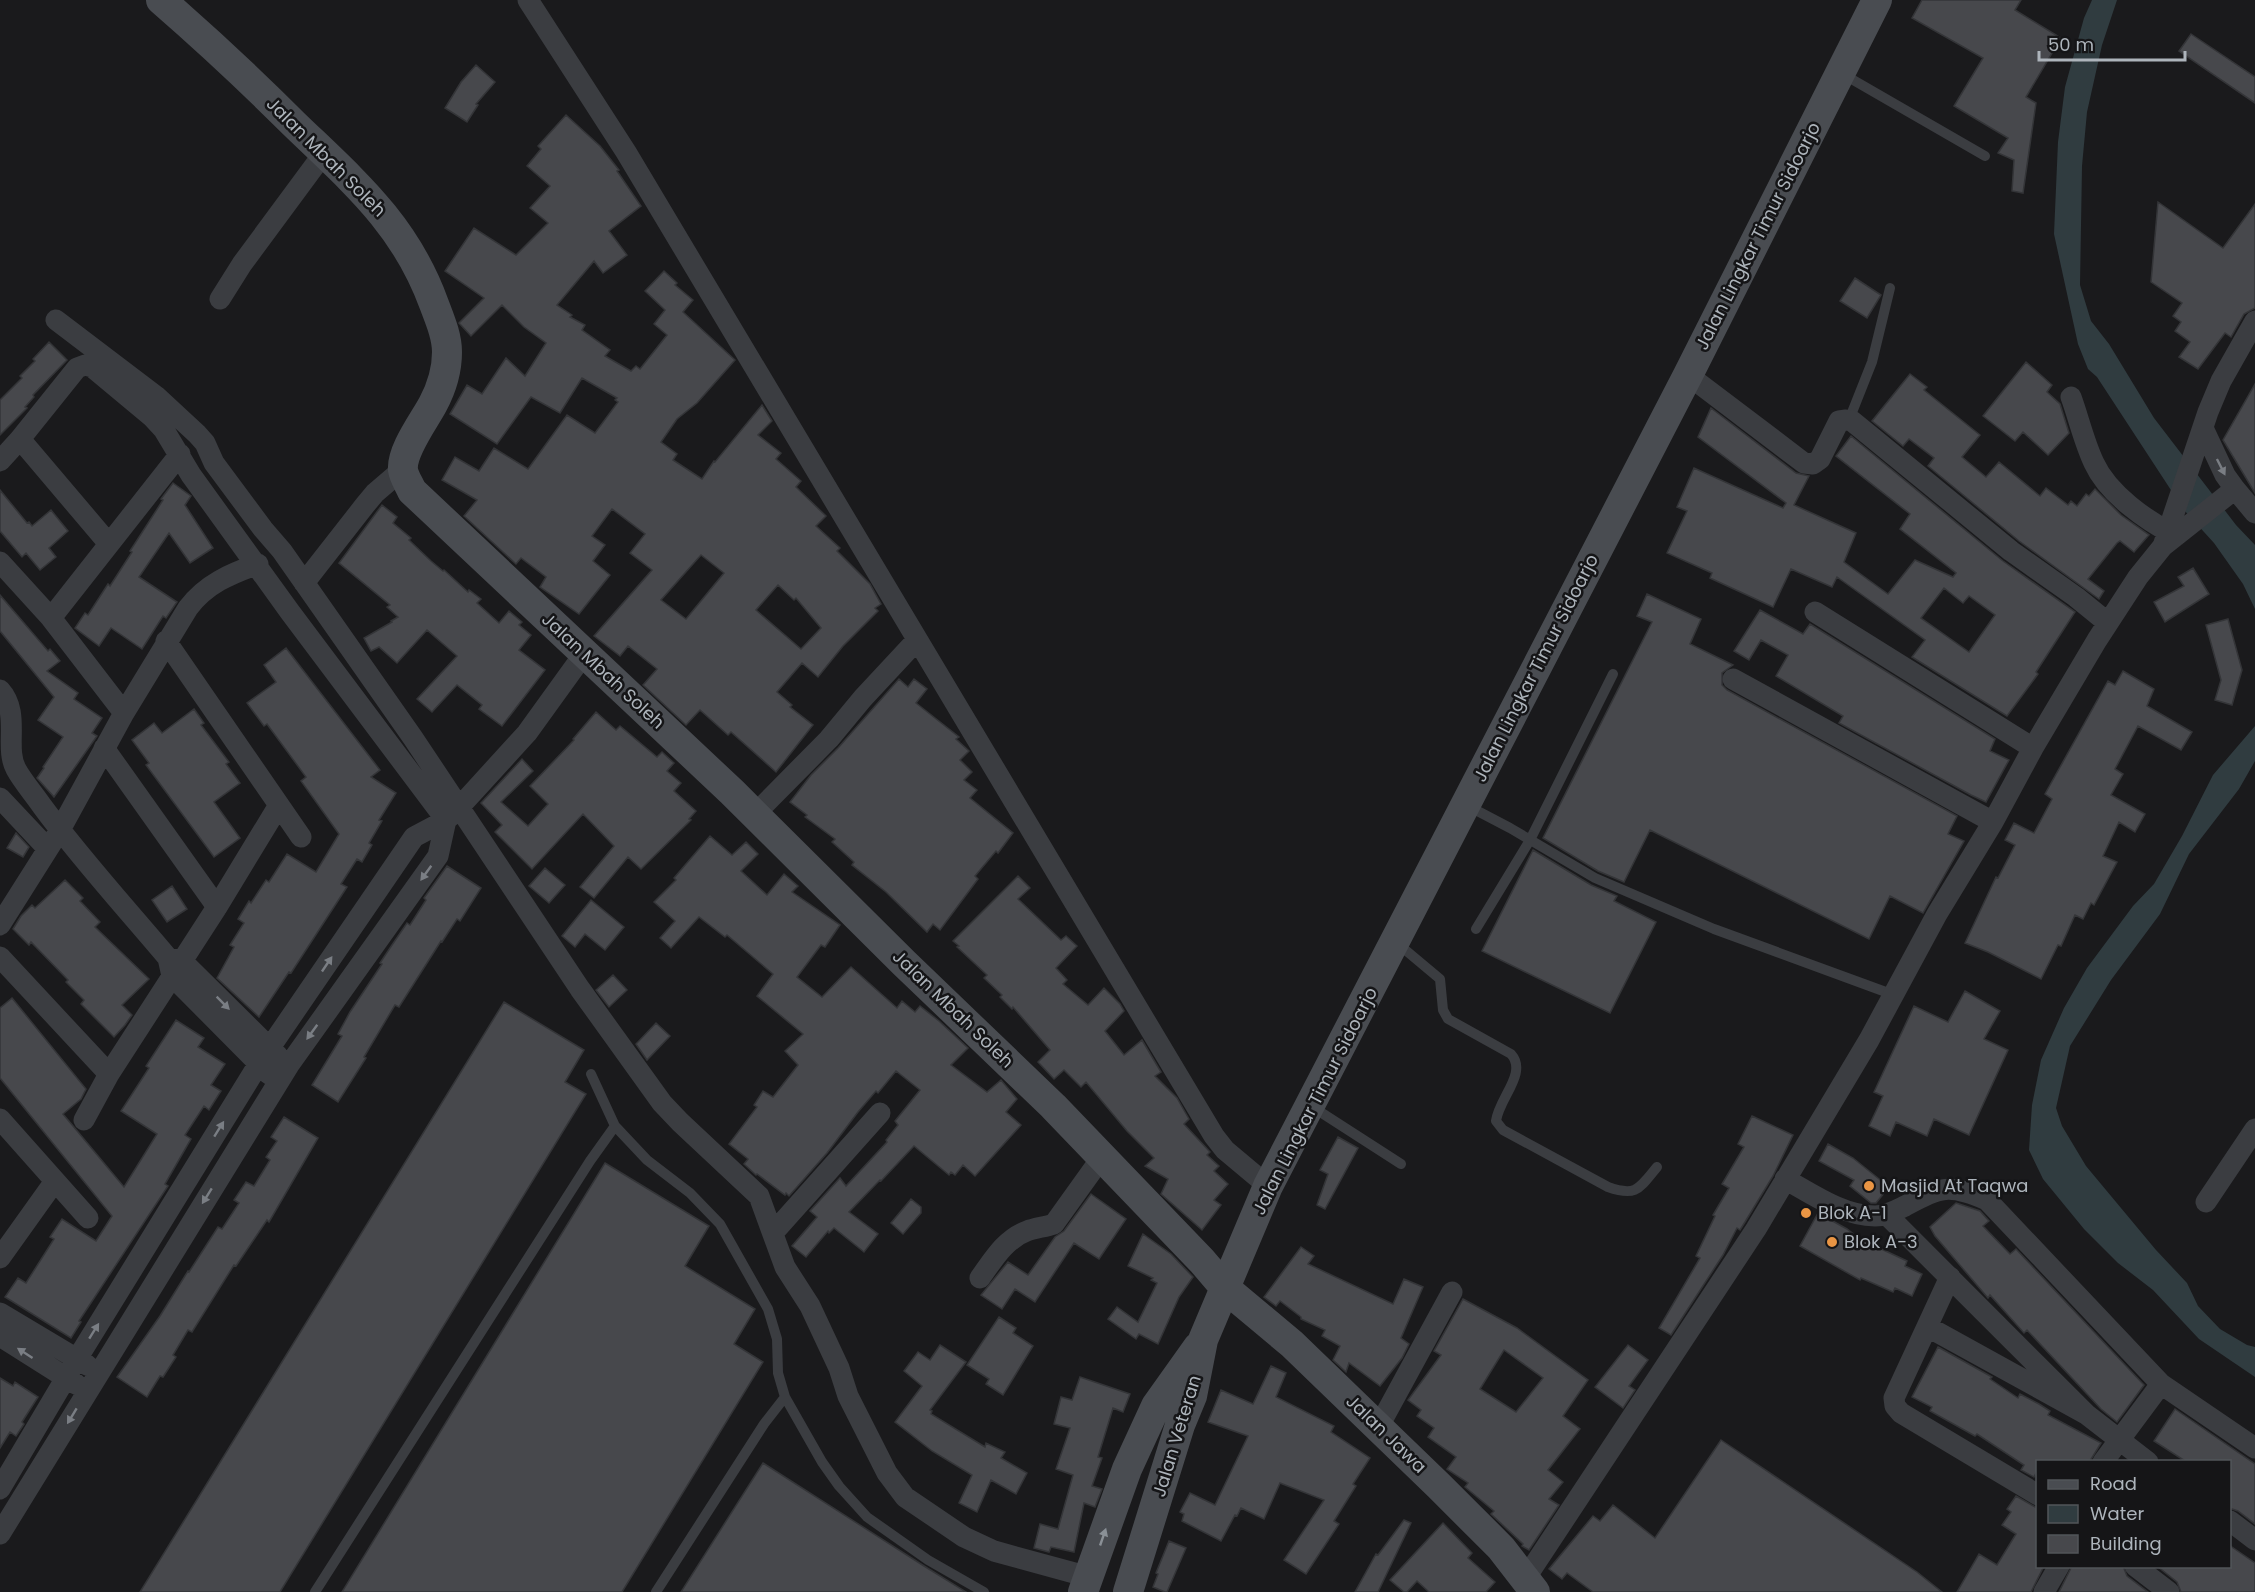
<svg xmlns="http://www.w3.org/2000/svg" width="2255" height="1592" viewBox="0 0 2255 1592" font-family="Poppins,sans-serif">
	<rect width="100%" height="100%" fill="#1a1a1c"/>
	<path fill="#303c40" d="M2092 0H2117L2102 45 2087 112 2082 166 2080 285 2091 321 2109 344 2154 418 2236 525 2255 545V609L2243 584 2214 543 2184 510 2097 377 2088 369 2078 344 2054 234 2058 142 2065 87 2084 18Z
		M2255 726V761L2239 789 2189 854 2160 914 2111 980 2070 1046 2056 1108 2062 1126 2086 1166 2156 1250 2187 1283 2198 1306 2220 1329 2247 1345 2255 1347V1377L2199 1339 2153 1290 2118 1263 2084 1229 2043 1179 2029 1150 2032 1105 2041 1060 2064 1008 2087 968 2133 906 2154 884 2182 836 2213 775Z"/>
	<path fill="#47484c" stroke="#343538" stroke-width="1.5" fill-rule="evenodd" d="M1922 0H2021L2015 10 2061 38 2026 97 2036 103 2023 193 2012 191 2014 160 1998 153 2008 138 1954 106 1983 58 1912 18Z
		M2191 34 2255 77V103L2179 51Z
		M476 65 495 82 476 104 478 105 467 122 445 108 461 82Z
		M566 115 600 146 619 170 617 171 641 206 609 231 627 255 603 273 594 261 557 305 572 315 570 317 585 325 582 330 610 350 605 356 631 371 636 366 640 369 667 335 654 324 665 310 645 291 664 271 677 283 675 285 693 300 683 312 735 360 697 403 677 419 661 442 677 454 673 460 702 479 714 461 715 462 762 405 772 421 758 435 781 453 776 459 801 481 796 487 826 516 816 526 840 548 837 551 870 584 881 604 875 608 878 611 843 646 818 677 802 663 777 692 792 705 790 707 813 725 776 772 731 732 728 735 700 710 686 725 643 685 657 669 628 646 620 656 594 636 652 570 630 553 645 534 612 509 592 536 605 545 593 561 610 575 579 614 540 587 546 577 521 558 516 564 464 516 477 500 442 480 455 457 479 471 494 448 528 469 567 415 595 433 618 402 615 400 617 398 582 378 560 413 531 397 497 444 450 414 467 385 482 394 506 358 525 376 546 343 524 327 502 305 471 336 459 323 484 298 445 271 474 228 516 255 548 223 530 208 550 186 527 166 541 149 538 146ZM701 555 724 573 686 619 661 600ZM778 585 794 600 796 598 821 628 801 649 756 610Z
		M2158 202 2223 248 2255 204V308L2244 314 2231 337 2225 333 2198 369 2179 357 2190 342 2175 331 2181 322 2173 316 2182 303 2151 282Z
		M1855 278 1881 295 1867 318 1840 301Z
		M49 342 67 360 33 395 34 397 25 407 27 408 0 435V400L22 378 20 376 35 361 33 359Z
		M2026 362 2052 385 2047 392 2060 404 2069 433 2048 455 2023 432 2015 441 1983 416Z
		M1910 374 1927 387 1924 390 1980 435 1962 457 1986 477 1999 462 2040 496 2046 488 2068 505 2071 501 2077 506 2086 494 2089 496 2095 489 2121 515 2149 535 2134 552 2120 541 2117 543 2088 579 2104 591 2099 599 2019 541 1928 466 1934 458 1909 439 1903 446 1872 421Z
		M2255 384V493L2223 440Z
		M1711 408 1796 473 1809 476 1794 505 1856 533 1844 562 1888 594 1915 560 1953 577 1956 573 1900 529 1910 514 1836 456 1851 436 2003 561 2075 612 2036 672 2038 674 2007 716 1912 657 1925 640 1837 577 1832 587 1791 569 1773 607 1710 578 1712 573 1667 553 1687 511 1677 507 1694 468 1783 508 1786 503 1698 437ZM1944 588 1963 603 1969 596 1995 615 1969 652 1921 618Z
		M173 483 191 496 185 505 213 548 190 563 169 533 139 577 177 602 166 618 163 616 142 649 111 628 99 646 75 628 85 613 88 615 108 584 110 586 132 552 130 551 163 500 161 499Z
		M0 490 27 523 29 522 32 526 51 510 68 531 49 548 56 557 40 570 26 553 22 557 0 531Z
		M382 505 397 517 393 523 411 538 409 540 431 561 443 571 444 570 468 592 469 590 481 599 477 603 499 623 509 611 522 622 519 625 531 635 519 650 545 670 502 726 479 709 482 705 457 685 432 712 417 699 457 656 427 630 397 663 379 647 371 651 364 638 392 622 391 621 398 617 387 607 390 605 339 563Z
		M2193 568 2209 594 2165 622 2154 602 2184 586 2178 577Z
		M1647 594 1701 619 1690 644 1733 665 1722 673V685L1727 690 1957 816 1948 834 1964 841 1923 913 1890 896 1869 939 1650 830 1624 882 1598 871 1543 838 1652 622 1637 616Z
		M0 595 48 651 50 649 60 661 47 671 78 693 74 699 102 718 92 733 97 736 54 797 37 778 44 768 43 767 63 737 38 720 54 697 0 631Z
		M1760 610 1803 634 1810 624 1995 739 1990 751 2009 760 1986 802 1971 795 1839 723 1843 716 1776 676 1788 655 1761 640 1749 660 1734 651Z
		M2228 619 2242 670 2232 705 2215 700 2221 680 2206 625Z
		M286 648 380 770 371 777 396 793 379 820 382 821 369 843 372 845 362 862 357 859 341 884 347 887 291 973 289 972 259 1017 217 978 234 947 230 945 244 923 238 919 249 901 251 903 266 880 269 882 287 854 316 872 339 834 301 781 306 777 267 724 264 726 247 703 276 682 264 665Z
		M2123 671 2154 689 2147 706 2192 732 2181 750 2138 726 2115 769 2123 774 2111 795 2145 814 2135 832 2119 822 2103 856 2117 862 2094 905 2091 903 2083 919 2075 915 2061 946 2058 945 2041 979 1988 952 1965 943 1996 877 1998 878 2015 845 2005 840 2014 823 2034 833 2052 799 2045 794 2108 681 2115 685Z
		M899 679 908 687 914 679 927 689 916 703 959 737 956 739 969 751 960 760 972 772 964 780 977 790 970 798 1013 833 998 853 996 851 975 876 978 879 940 930 933 924 927 932 886 892 852 865 854 862 832 842 835 839 805 817 807 815 790 802 811 775 838 748Z
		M194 709 204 723 201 725 229 762 226 764 240 783 214 802 240 838 214 857 146 765 149 763 132 740 154 723 162 733Z
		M596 712 616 730 620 726 657 757 662 752 674 763 667 771 681 783 674 791 696 811 689 819 691 820 641 869 628 857 594 898 580 887 614 846 583 814 532 869 495 832 502 825 481 803 522 759 533 771 501 802 528 826 548 804 530 786 574 740 573 739Z
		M16 833 29 847 23 857 7 848Z
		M710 836 732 855 746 842 758 854 741 871 767 895 784 874 798 886 792 892 840 925 825 947 821 945 797 977 822 997 851 967 897 1008 902 1001 915 1012 920 1006 939 1021 968 1048 951 1065 987 1092 1001 1080 1017 1099 1006 1112 1021 1125 975 1176 963 1165 955 1175 951 1172 949 1175 914 1146 881 1181 880 1180 849 1212 878 1234 864 1252 834 1228 829 1233 828 1231 806 1257 792 1246 817 1217 810 1211 840 1178 846 1186 887 1142 886 1140 898 1125 895 1121 920 1090 896 1071 878 1093 876 1091 858 1112 827 1153 789 1196 786 1193 785 1195 757 1174 756 1175 744 1164 748 1159 729 1144 757 1107 754 1105 763 1091 773 1097 798 1065 785 1051 803 1034 757 996 773 974 727 935 725 937 699 917 671 948 660 938 675 921 654 902 676 880 674 878Z
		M1533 850 1591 885 1617 896 1614 901 1656 922 1610 1013 1482 951Z
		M447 866 481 888 460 921 457 919 442 942 441 941 399 1007 395 1005 364 1057 366 1058 338 1102 312 1085 342 1036 338 1034 350 1012 382 964 380 963 392 945 407 923 410 925 426 900 424 898Z
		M545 868 565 885 549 903 529 886Z
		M1018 876 1030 888 1018 899 1061 940 1066 936 1077 946 1056 968 1067 980 1063 984 1088 1005 1104 988 1120 1004 1124 1011 1105 1031 1124 1055 1142 1040 1161 1072 1155 1076 1177 1098 1189 1119 1184 1124 1210 1152 1207 1155 1219 1166 1214 1171 1228 1184 1214 1200 1221 1205 1202 1230 1161 1194 1168 1179 1145 1166 1154 1158 1127 1131 1086 1082 1081 1087 1064 1070 1054 1079 1038 1062 1050 1050 1013 1007 1012 1009 1000 997 1002 995 984 978 987 975 957 947 959 946 953 941Z
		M65 880 83 898 80 901 100 922 95 927 149 979 122 1005 132 1015 125 1025 114 1037 81 1004 84 1000 66 982 68 980 31 942 29 945 13 929 21 916 32 905 35 908Z
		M172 886 187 909 167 922 152 900Z
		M591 900 624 927 605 950 585 934 575 947 562 936Z
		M613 975 627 990 609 1007 596 990Z
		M1965 991 2000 1011 1984 1039 2008 1050 1969 1135 1934 1119 1927 1136 1896 1122 1890 1136 1869 1126 1883 1096 1874 1092 1914 1006 1948 1022Z
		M12 998 86 1089 81 1099 63 1114 124 1187 157 1134 121 1111 149 1068 146 1066 176 1020 204 1038 198 1047 225 1064 211 1085 221 1091 209 1110 204 1106 185 1135 191 1139 165 1184 168 1186 79 1321 81 1322 71 1338 5 1297 18 1278 26 1283 54 1239 50 1237 62 1219 96 1241 112 1216 0 1078V1008Z
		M504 1002 584 1050 565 1082 586 1094 280 1592H140Z
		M656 1023 670 1036 647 1060 636 1044Z
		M1752 1116 1793 1135 1773 1176 1745 1222 1740 1230 1737 1228 1723 1255 1671 1335 1659 1328 1700 1258 1696 1256 1715 1216 1713 1215 1729 1188 1722 1184 1744 1147 1738 1144Z
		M284 1117 318 1138 269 1222 267 1220 236 1266 234 1265 192 1332 188 1330 173 1355 176 1357 163 1377 160 1376 147 1397 117 1377 160 1316 188 1271 189 1272 218 1227 222 1229 239 1203 234 1200 246 1182 254 1186 270 1160 266 1157 277 1141 271 1137Z
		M1338 1137 1358 1148 1325 1209 1317 1205 1328 1174 1320 1170Z
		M1828 1144 1853 1158 1889 1187 1876 1203H1871L1850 1186 1854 1180 1819 1161Z
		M605 1163 709 1226 685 1266 755 1309 734 1344 763 1362 622 1592H342Z
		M1091 1194 1126 1219 1099 1259 1074 1243 1035 1302 1015 1289 1002 1309 981 1295 1008 1262 1028 1275 1055 1237 1064 1231Z
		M911 1199 921 1207V1213L903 1234 891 1223Z
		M1956 1203 1980 1211 1989 1221 1983 1226 2010 1254 2016 1249 2144 1385 2117 1422 2101 1409 2027 1330 2024 1333 1990 1295 1988 1298 1935 1236 1930 1227Z
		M1818 1213 1847 1229 1860 1239 1907 1261 1905 1266 1922 1274 1912 1296 1895 1288 1893 1292 1861 1278 1860 1280 1800 1246Z
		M1143 1234 1171 1254 1193 1277 1179 1297 1158 1344 1139 1334 1136 1339 1108 1319 1117 1307 1138 1322 1157 1283 1151 1280 1153 1278 1128 1266Z
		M1301 1247 1314 1256 1308 1264 1393 1304 1404 1279 1423 1287 1401 1338 1409 1344 1402 1358 1380 1386 1349 1363 1346 1372 1333 1360 1340 1346 1322 1336 1325 1330 1301 1319V1317L1280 1301 1276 1306 1264 1297Z
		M1463 1299 1517 1328 1588 1380 1563 1416 1580 1429 1548 1470 1563 1482 1549 1499 1559 1505 1529 1550 1522 1546 1523 1544 1491 1514 1494 1511 1465 1487 1468 1483 1447 1469 1456 1457 1428 1437 1434 1428 1417 1416 1421 1410 1408 1400 1441 1355 1434 1351ZM1504 1350 1543 1378 1516 1412 1480 1389Z
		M999 1317 1016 1328 1013 1333 1033 1346 1003 1395 986 1384 989 1379 967 1365Z
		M940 1345 966 1362 930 1410 932 1411 931 1414 985 1447 986 1443 1005 1452 1001 1458 1027 1473 1016 1494 991 1480 977 1512 959 1503 972 1475 932 1451 895 1422 922 1386 904 1371 918 1352 930 1360Z
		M1628 1345 1648 1360 1629 1386 1635 1390 1623 1408 1595 1387Z
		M1938 1347 1992 1377 1990 1379 2018 1398 2020 1394 2039 1404 2050 1411 2048 1415 2101 1443 2090 1461H2037V1471L2034 1477 2021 1470 2024 1465 1977 1434 1975 1436 1930 1411 1932 1407 1912 1397Z
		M1271 1366 1286 1373 1276 1397 1334 1426 1331 1432 1370 1458 1353 1484 1356 1486 1334 1521 1339 1524 1306 1574 1284 1560 1324 1500 1280 1483 1264 1519 1241 1508 1237 1516 1235 1515 1221 1541 1182 1521 1184 1514 1180 1512 1190 1493 1215 1505 1248 1436 1208 1422 1221 1390 1253 1404Z
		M1080 1377 1130 1394 1123 1412 1113 1408 1098 1457 1102 1458 1092 1486 1102 1489 1095 1507 1084 1503 1074 1552 1051 1547 1049 1552 1034 1548 1040 1524 1058 1529 1073 1475 1056 1469 1070 1428 1054 1424 1061 1397 1072 1400Z
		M0 1378 13 1386 15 1382 38 1397 22 1422 24 1424 16 1436 10 1432 0 1448Z
		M2175 1409 2255 1464V1524L2238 1511 2229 1508V1461H2185L2154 1441Z
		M1721 1440 1917 1572 1942 1592H1593L1567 1573 1562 1579 1549 1569 1593 1516 1600 1521 1613 1505 1655 1538Z
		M763 1463 924 1566 966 1592H681Z
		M2016 1496 2037 1508V1566H2044L2031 1592H1957L1979 1554 1997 1565 2016 1534 2002 1525 2011 1512 2007 1509Z
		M1404 1520 1411 1523 1378 1592H1355L1376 1554 1378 1555Z
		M1443 1523 1472 1553 1468 1558 1495 1582 1486 1592H1429L1417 1581 1407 1592H1404L1390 1580Z
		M1169 1541 1186 1548 1167 1592H1165L1153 1587 1158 1574 1156 1573Z
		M2229 1545 2255 1563V1592H2181L2177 1582 2157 1566H2229Z
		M2072 1566H2123L2127 1576 2148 1592H2059Z"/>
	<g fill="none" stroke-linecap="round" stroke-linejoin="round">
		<path stroke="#3b3d41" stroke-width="10" d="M1841 73 1985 156
			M1849 420 1872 362 1890 288
			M1468 806 1510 828 1595 878 1714 929 1894 995
			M1476 929 1530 840 1613 674
			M1397 943 1440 979 1443 1010 1448 1019 1511 1054C1528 1073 1499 1098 1496 1121L1503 1130 1608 1187C1636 1197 1639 1189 1657 1167
			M591 1074 615 1126 647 1160 690 1193 720 1224 768 1309 777 1339 778 1373 785 1397 822 1462 839 1486 867 1517 928 1560 984 1592
			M1311 1106 1401 1164
			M315 1592 590 1161 615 1126
			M656 1592 764 1424 785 1397"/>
		<path stroke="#3b3d41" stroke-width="21" d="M528 0 626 152 1214 1136 1225 1150 1268 1186
			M220 299 242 264 324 153
			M56 320 156 396 197 434 205 443 214 463 263 529 282 551 413 738 580 989 662 1103 680 1122 759 1196 785 1267 810 1306 839 1368 848 1396 887 1473 905 1497 964 1537 994 1551 1089 1577
			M1688 375 1804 463 1813 464 1820 459 1839 421 1846 420 1852 421 2011 551 2076 597 2108 623
			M2071 397C2079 419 2084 442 2094 463 2108 494 2147 521 2176 536
			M20 439 109 544
			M0 461 20 439 77 368 85 365 92 367 152 417 164 430 191 475 290 612 446 820 438 856 289 1065 0 1534
			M2235 489 2255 513
			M2163 546 2208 412 2221 381 2255 321
			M0 562 51 618 124 713
			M304 583 365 505 375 493 403 469
			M1815 612 2033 748
			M51 618 180 454
			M166 641 301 837
			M1733 679 1993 822
			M0 690C21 713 4 747 16 769 23 782 34 794 42 806 81 859 126 908 168 958L172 976 269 1074
			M104 748 217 907
			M0 798 48 849
			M755 814 829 739 863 698 917 640
			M0 925 60 830 124 713 188 608C206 584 230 574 258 564
			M0 957 109 1074
			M169 958 182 961 278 1056
			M0 1119 88 1218
			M84 1120 109 1074 217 907 279 805
			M1785 1179C1812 1194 1843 1216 1875 1216 1886 1216 1895 1211 1905 1206 1941 1187 1948 1183 1987 1200L2161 1384 2255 1448
			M2206 1202 2255 1129
			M1887 1215 2086 1414
			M773 1233 880 1113
			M0 1258 55 1181
			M1950 1277 1894 1398 1895 1406 1901 1413 2038 1495
			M980 1278C993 1260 1005 1239 1027 1231 1035 1228 1045 1227 1054 1224L1102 1157
			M0 1313 87 1365
			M1928 1327 2086 1414 2148 1462
			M0 1336 76 1384
			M1379 1426 1452 1292
			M2103 1462 2161 1384
			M0 1489 77 1359 258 1065 414 837 446 820 454 813 527 733 584 654
			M2230 1521 2255 1540
			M2135 1566 2169 1592
			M1525 1579 1756 1229 1869 1040 1937 914 1993 822 2033 748 2097 640 2138 577 2163 546 2235 489 2225 475 2203 428
			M2044 1592 2059 1566"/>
		<path stroke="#494c51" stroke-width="30" d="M161 0C207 40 251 81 294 124 353 181 405 224 434 304 440 320 447 336 447 352 447 370 441 389 433 404 424 421 401 451 403 470 404 477 409 484 412 491L732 792 904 963 1053 1106 1202 1261 1225 1288 1292 1344 1439 1486 1501 1548 1535 1592
			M1083 1592 1127 1469 1156 1406 1198 1347
			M1128 1592 1180 1425 1192 1396 1203 1340 1268 1186 1688 375 1877 0"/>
	</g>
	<defs><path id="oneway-solid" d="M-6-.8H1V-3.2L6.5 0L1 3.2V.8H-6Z" transform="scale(1.5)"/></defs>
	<g fill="#7a7e84">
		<use href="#oneway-solid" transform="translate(2221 467) rotate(63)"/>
		<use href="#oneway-solid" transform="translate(426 873) rotate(126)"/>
		<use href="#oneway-solid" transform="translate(327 964) rotate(-56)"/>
		<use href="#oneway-solid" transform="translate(223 1003) rotate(45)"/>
		<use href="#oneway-solid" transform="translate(312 1032) rotate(126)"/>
		<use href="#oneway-solid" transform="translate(219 1129) rotate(-58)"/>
		<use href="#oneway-solid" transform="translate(207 1196) rotate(122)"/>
		<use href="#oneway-solid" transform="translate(94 1331) rotate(-58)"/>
		<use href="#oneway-solid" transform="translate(25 1353) rotate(-147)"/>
		<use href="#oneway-solid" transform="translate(72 1416) rotate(121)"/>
	</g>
	<use fill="#8a9096" href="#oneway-solid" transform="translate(1103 1537) rotate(-71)"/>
	<g fill="#e99544" stroke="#151517" stroke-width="2">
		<circle cx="1869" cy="1186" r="6"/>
		<circle cx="1806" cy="1213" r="6"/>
		<circle cx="1832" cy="1242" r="6"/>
	</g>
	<g text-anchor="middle" stroke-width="5" stroke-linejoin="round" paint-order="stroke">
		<g font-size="18" fill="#adb4bb" stroke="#151517">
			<text transform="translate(326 157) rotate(45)" y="6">Jalan Mbah Soleh</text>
			<text transform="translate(1758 236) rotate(-63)" y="6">Jalan Lingkar Timur Sidoarjo</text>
			<text transform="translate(1536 668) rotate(-63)" y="6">Jalan Lingkar Timur Sidoarjo</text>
			<text transform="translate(603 671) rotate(43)" y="6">Jalan Mbah Soleh</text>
			<text transform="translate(953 1009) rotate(44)" y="6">Jalan Mbah Soleh</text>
			<text transform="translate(1315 1101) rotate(-63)" y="6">Jalan Lingkar Timur Sidoarjo</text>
			<text transform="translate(1386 1434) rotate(44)" y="6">Jalan Jawa</text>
			<text transform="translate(1177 1436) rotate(-73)" y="6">Jalan Veteran</text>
		</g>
		<g font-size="18" fill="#adb4bb" stroke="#151517" text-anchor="start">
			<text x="1881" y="1192">Masjid At Taqwa</text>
			<text x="1818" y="1219">Blok A-1</text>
			<text x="1844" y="1248">Blok A-3</text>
		</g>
	</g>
	<rect x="2036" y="1460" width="195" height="108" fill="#151517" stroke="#525559" stroke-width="1.5"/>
	<rect x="2048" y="1480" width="30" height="9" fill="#494c51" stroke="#525559" stroke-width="1.5"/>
	<text x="2090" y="1490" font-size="18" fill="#adb4bb">Road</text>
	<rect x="2048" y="1505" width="30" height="18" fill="#303c40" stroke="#525559" stroke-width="1.5"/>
	<text x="2090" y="1520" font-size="18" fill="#adb4bb">Water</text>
	<rect x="2048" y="1535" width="30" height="18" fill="#47484c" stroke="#525559" stroke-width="1.5"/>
	<text x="2090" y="1550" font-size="18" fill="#adb4bb">Building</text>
	<path d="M2039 51v9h146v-9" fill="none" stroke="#adb4bb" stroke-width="3"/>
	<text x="2048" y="51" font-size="18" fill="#adb4bb" stroke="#151517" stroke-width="4.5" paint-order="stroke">50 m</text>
</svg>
